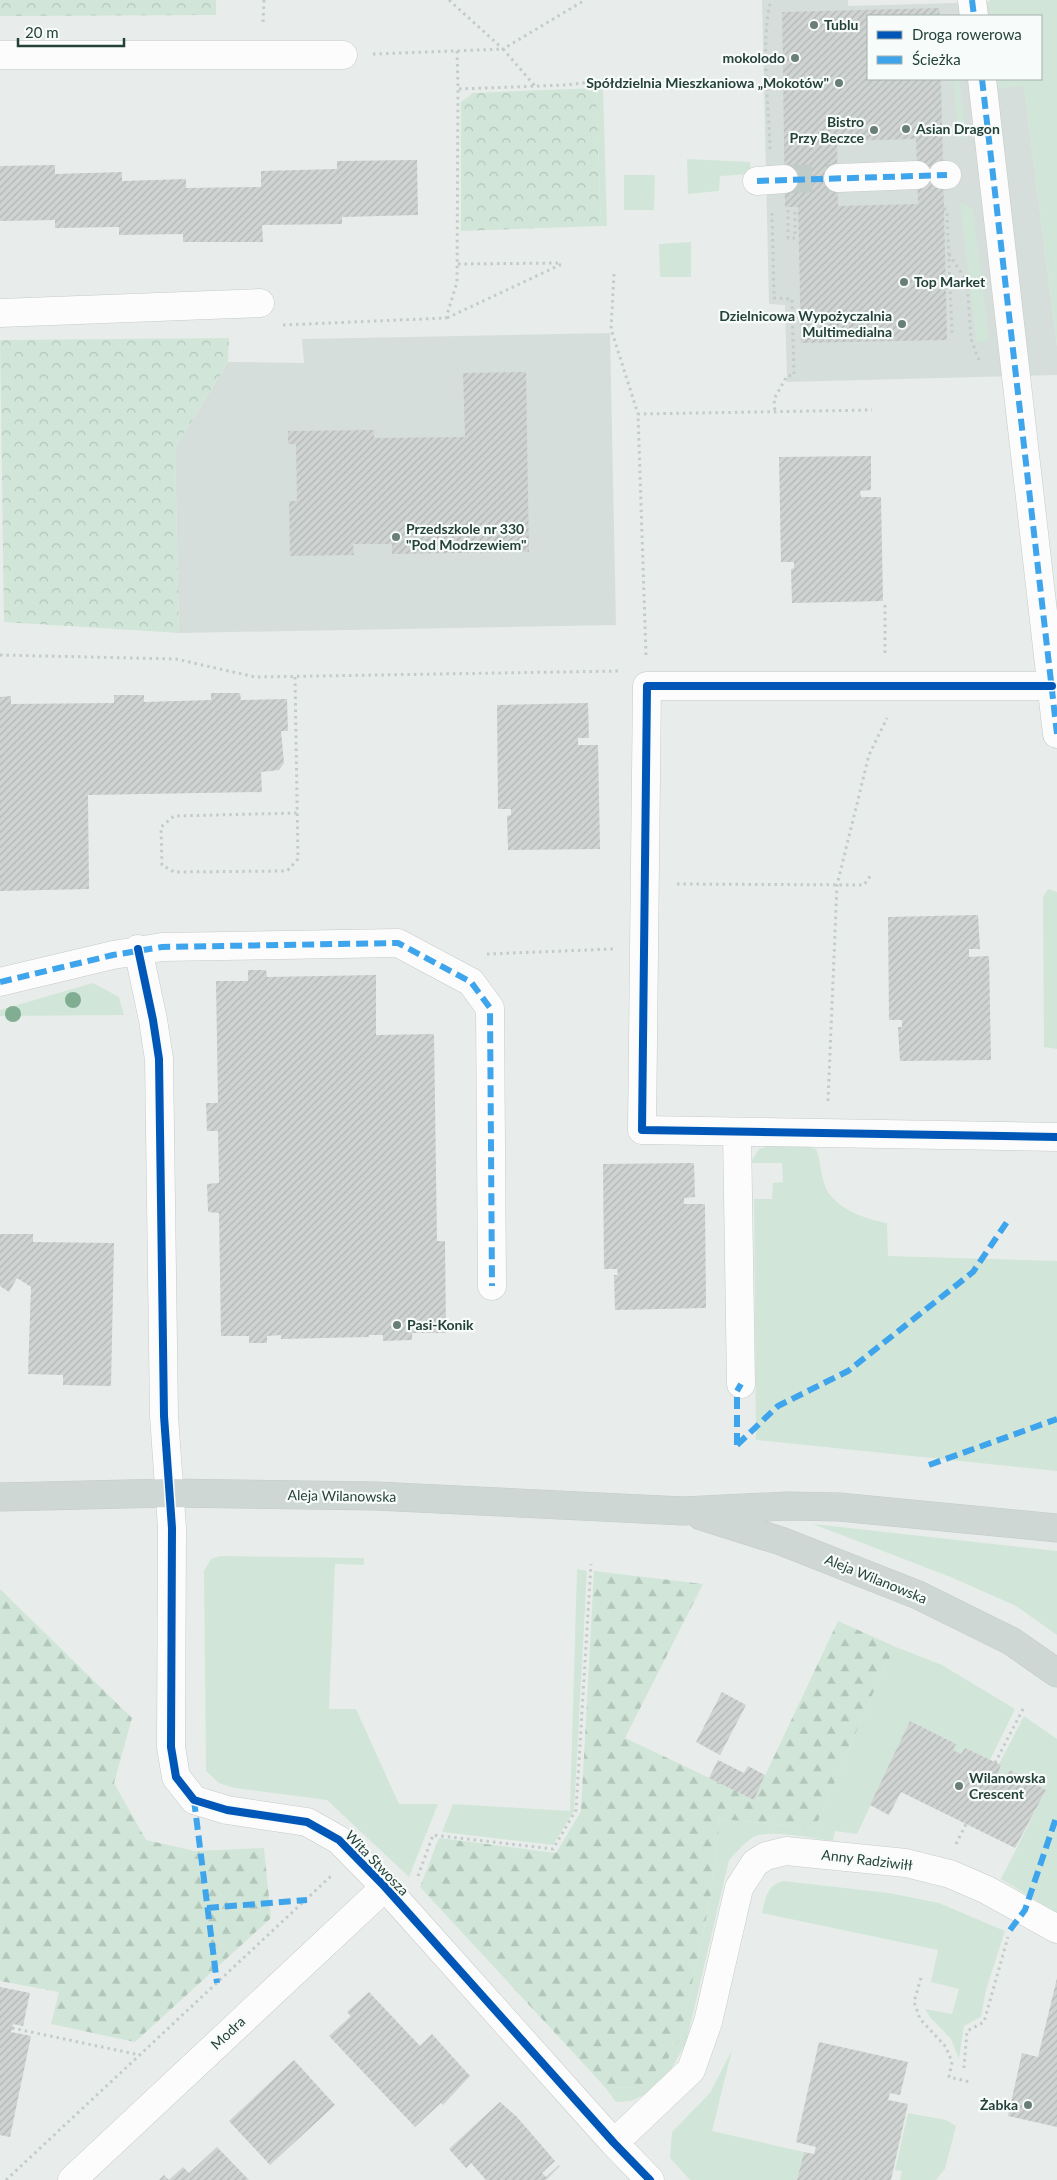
<svg xmlns="http://www.w3.org/2000/svg" width="1057" height="2180" viewBox="0 0 1057 2180" font-family="Lato,sans-serif">
	<defs>
		<pattern id="forest-firs" width="22" height="20" patternUnits="userSpaceOnUse" patternTransform="scale(1.25)"><rect width="22" height="20" fill="#d1e6d8"/><path d="M5 1l3.5 6h-7zM16 11l3.5 6h-7z" fill="#b3c6ba"/></pattern>
		<pattern id="park-crowns" width="20" height="18" patternUnits="userSpaceOnUse" patternTransform="scale(1.25)"><rect width="20" height="18" fill="#d1e6d8"/><path d="M2 6a3 3 0 1 1 6 0M12 15a3 3 0 1 1 6 0" fill="none" stroke="#b3c6ba"/></pattern>
		<pattern id="building-hatch" width="6" height="6" patternUnits="userSpaceOnUse" patternTransform="scale(1.25)"><rect width="6" height="6" fill="#cfd4d2"/><path d="M-1 1l2-2M0 6l6-6M5 7l2-2" fill="none" stroke="#b2b7b5"/></pattern>
	</defs>
	<rect width="100%" height="100%" fill="#e8edeb"/>
	<path fill="#d6dedb" d="M762 0H848V6L989 2 991 16H868V79H997L999 88 1024 85 1057 346V375L787 382 785 305 769 304Z
		M610 333 616 625 179 633 175 448 228 362 304 363 302 339Z"/>
	<path fill="#d1e6d8" d="M989 0H1057V346L1024 86 998 88 997 79H1041V16H991Z
		M953 79H959L966 136 959 141Z
		M596 88H603L607 226H601Z
		M687 159 750 162 751 174 720 176 719 191 688 194Z
		M624 175H655L654 210H624Z
		M960 203 973 208 989 341 977 342Z
		M691 242V277H660L659 244Z
		M1048 889 1057 892V1049L1044 1047 1043 897Z
		M93 983 119 997 124 1015 0 1016V1010Z
		M767 1146H807L816 1149C821 1159 820 1172 824 1183 831 1207 864 1219 887 1223L888 1256 1057 1261V1471L756 1440 754 1199H772L773 1183 783 1182 782 1163H750L759 1149Z
		M813 1524 1057 1551V1635L1016 1606 953 1578Z
		M220 1556 364 1558V1565L335 1564 329 1709H356L399 1804H438L409 1877 327 1800 234 1788 219 1783 206 1771 204 1571 211 1559Z
		M577 1569 587 1571 574 1811 553 1845 442 1832 453 1804 570 1811Z
		M896 1647 942 1665 1015 1709 990 1760 965 1748 961 1754 953 1750 956 1744 910 1721 857 1834 835 1831 833 1841C813 1839 768 1828 752 1838 743 1844 736 1853 729 1860L686 2043 669 2073 648 2093 631 2101 616 2102 605 2087 639 2088 680 2039 710 1901 720 1819 815 1828 883 1670Z
		M1024 1716 1057 1739V1913L1001 1879 1046 1790 1010 1770 1006 1777 998 1773 1001 1766 999 1764Z
		M783 1881 889 1893 939 1903 1005 1931 986 1990 981 2017 964 2026 959 2059 951 2039 930 2017 925 2009 952 2014 959 1989 931 1982 938 1950 762 1913C766 1898 766 1886 783 1881Z
		M732 2050 712 2131 804 2152 797 2180H690L670 2158 672 2132 710 2093Z
		M908 2113 946 2120 956 2126 945 2169 936 2180H900L902 2171 895 2170Z"/>
	<path fill="url(#forest-firs)" d="M594 1571 703 1584 625 1738 754 1799 838 1621 896 1647 883 1670 815 1828 720 1819 710 1901 680 2039 667 2060 639 2088 605 2087 420 1887 439 1838 556 1853 581 1811Z
		M0 1589 132 1718 114 1783 146 1840 195 1851 264 1848 271 1918 135 2042 51 2024 59 1992 0 1981Z"/>
	<path fill="url(#park-crowns)" d="M0 0H216V15L0 16Z
		M596 88 601 226 461 231V102L473 93Z
		M229 338 228 362 175 448 179 633 4 622 0 340Z"/>
	<path fill="url(#building-hatch)" fill-rule="evenodd" d="M939 8 940 16H868V79H941L947 340 801 343 798 207H785L782 12ZM916 139 918 204 838 206 837 141Z
		M417 160 418 215 342 217V224L262 225 263 242H183V234L119 235V227L55 228V220L0 221V166L55 165V174L122 172V181L186 179V188L261 187V171L337 169V161Z
		M526 372 529 552 392 554V544H353L354 555 290 556 289 501H297L296 444H288V431L374 430V438L465 437 463 373Z
		M871 456V490L860 491 861 497H881L883 601 792 603 791 569 794 568V562H781L779 457Z
		M211 693H240L241 700 287 699 288 731H281L284 763 279 770 261 772 262 792 88 795 89 889 0 891V697L11 696V704L114 703V695H144V702L211 700Z
		M588 703 589 738H578V745H598L600 849 508 850 507 816 511 815V809H498L497 705Z
		M978 915 980 949H969V957L989 956 991 1060 900 1061 898 1027H902V1020H889L888 917Z
		M248 970H266L267 977 376 975V1035L434 1034 437 1241H445L446 1333H412V1340L383 1341V1335H369V1337L281 1339V1335L267 1336V1343H249V1336H221L219 1213 208 1212 207 1184 219 1183 218 1131H207L206 1103H218L216 981H248Z
		M694 1163 695 1197 684 1198V1204H705L706 1308 615 1310 614 1275H618L617 1269H604L603 1164Z
		M0 1234H33V1242L114 1243 111 1386 63 1385V1375L28 1374 31 1287 17 1278 9 1292 0 1286Z
		M722 1692 746 1705 720 1755 696 1742Z
		M910 1721 956 1744 953 1750 961 1754 965 1748 1001 1765 998 1773 1006 1777 1010 1770 1046 1790 1015 1848 901 1792 889 1815 870 1805Z
		M718 1760 744 1773 748 1766 765 1775 754 1800 709 1778Z
		M1057 1978V2127L1008 2116 1022 2053 1038 2057Z
		M0 1987 30 1993 23 2026 13 2024 11 2032 31 2036 10 2137 0 2135Z
		M369 1992 420 2046 432 2034 470 2076 443 2105 441 2103 415 2127 329 2036 351 2016 347 2012Z
		M819 2042 908 2062 900 2095 890 2093 888 2100 908 2104 891 2180H797L804 2152 814 2154 816 2147 796 2142Z
		M294 2060 335 2105 270 2165 229 2121Z
		M500 2102 517 2117 555 2161 542 2173 546 2177 559 2165 560 2166 546 2180H486L471 2163 466 2168 449 2149Z
		M217 2147 249 2180H159L164 2175 169 2180 183 2167 189 2173Z"/>
	<g fill="none" stroke-linecap="round" stroke-linejoin="round">
		<path stroke="#c1cbc8" stroke-width="28" stroke-dasharray="28 14" stroke-linecap="butt" d="M784 179 838 178"/>
		<defs>
			<path id="minor" d="M972 0 974 16
				M0 55H343
				M982 79 1057 734
				M943 175H947
				M838 178 917 175
				M757 181 784 179
				M0 313 260 303
				M1052 686H647L642 1130 1057 1137
				M138 949 153 1020 159 1059 164 1416 172 1528 171 1747 176 1777 194 1800 227 1810 307 1822 339 1840 385 1887 614 2143 650 2180
				M0 982 113 955 162 947 398 943 471 982 490 1008 492 1286
				M737 1133 741 1384
				M614 2143 691 2070 708 2022 739 1888 755 1863 766 1856 786 1851 906 1863 950 1874 987 1890 1057 1929
				M72 2180 385 1887"/>
			<path id="major" d="M0 1497 169 1493 376 1496 683 1511 787 1506 839 1507 1057 1528
				M701 1516 781 1541 918 1595 1011 1641 1057 1673"/>
		</defs>
		<use href="#minor" stroke="#c5cac8" stroke-width="29"/>
		<use href="#major" stroke="#c3ccc9" stroke-width="29"/>
		<path stroke="#c3ccca" stroke-width="3" stroke-dasharray="2.5 4" stroke-linecap="butt" d="M449 0 503 49 585 0
			M263 22 264 0
			M457 51 458 89 564 85 603 81
			M373 54 503 49 535 86
			M770 149C769 105 760 42 771 0
			M944 208 947 212 952 333
			M788 210V238H795V208
			M772 213 774 298 792 299 794 375 787 376 774 399 775 412
			M949 254 967 282 971 339 979 360
			M458 264 561 263
			M614 274 611 329 638 414
			M447 318 564 263
			M283 325 446 318 457 282 458 89
			M885 653V604
			M0 655 176 659 255 677 620 671
			M646 655 638 414 872 410
			M295 677 298 859 287 871 174 872 162 865 161 827 174 816 297 813
			M677 884 864 885 871 875
			M487 954 613 949
			M828 1101 837 885 869 755 887 718
			M995 1763 1024 1707
			M977 1790 981 1792
			M956 1844 966 1824
			M418 1876 433 1835 553 1849 576 1810 591 1564
			M921 1978 914 2002 920 2019 946 2047 952 2062 949 2077 970 2082
			M12 2028 140 2055
			M964 2068 967 2031 984 2022 1008 1937
			M6 2180 331 1876"/>
		<use href="#minor" stroke="#fcfcfc" stroke-width="28"/>
		<use href="#major" stroke="#cfd7d5" stroke-width="28"/>
		<path stroke="#3ea4ec" stroke-width="6" stroke-dasharray="12 6" stroke-linecap="butt" d="M972 0 974 16
			M982 79 1057 734
			M757 181 947 175
			M0 982 113 955 162 947 398 943 471 982 490 1008 492 1286
			M737 1445 778 1406 848 1371 973 1272 1009 1219
			M737 1445V1391L741 1384
			M929 1465 1057 1419
			M194 1800 217 1983
			M207 1908 307 1900
			M1010 1930 1025 1910 1057 1815"/>
		<defs>
			<path id="cycleway" d="M1052 686H647L642 1130 1057 1137
				M138 949 153 1020 159 1059 164 1416 172 1528 171 1747 176 1777 194 1800 227 1810 307 1822 339 1840 385 1887 614 2143 650 2180"/>
		</defs>
		<use href="#cycleway" stroke="#f7fbf9" stroke-width="11"/>
		<use href="#cycleway" stroke="#0057b8" stroke-width="8"/>
	</g>
	<g fill="#81ae93">
		<circle cx="73" cy="1000" r="8"/>
		<circle cx="13" cy="1014" r="8"/>
	</g>
	<g fill="#697e78" stroke="#f7fbf9" stroke-width="2">
		<circle cx="814" cy="25" r="5"/>
		<circle cx="795" cy="58" r="5"/>
		<circle cx="839" cy="83" r="5"/>
		<circle cx="906" cy="129" r="5"/>
		<circle cx="874" cy="130" r="5"/>
		<circle cx="904" cy="282" r="5"/>
		<circle cx="902" cy="324" r="5"/>
		<circle cx="396" cy="537" r="5"/>
		<circle cx="397" cy="1325" r="5"/>
		<circle cx="959" cy="1786" r="5"/>
		<circle cx="1028" cy="2105" r="5"/>
	</g>
	<g text-anchor="middle" stroke-width="4.5" stroke-linejoin="round" paint-order="stroke">
		<g font-size="14" font-weight="bold" fill="#24423a" stroke="#f7fbf9" text-anchor="start">
			<text x="824" y="30">Tublu</text>
			<text x="785" y="63" text-anchor="end">mokolodo</text>
			<text x="829" y="88" text-anchor="end">Spółdzielnia Mieszkaniowa „Mokotów"</text>
			<text x="864" y="127" text-anchor="end">Bistro<tspan x="864" dy="16">Przy Beczce</tspan></text>
			<text x="916" y="134">Asian Dragon</text>
			<text x="914" y="287">Top Market</text>
			<text x="892" y="321" text-anchor="end">Dzielnicowa Wypożyczalnia<tspan x="892" dy="16">Multimedialna</tspan></text>
			<text x="406" y="534">Przedszkole nr 330<tspan x="406" dy="16">"Pod Modrzewiem"</tspan></text>
			<text x="407" y="1330">Pasi-Konik</text>
			<text x="969" y="1783">Wilanowska<tspan x="969" dy="16">Crescent</tspan></text>
			<text x="1018" y="2110" text-anchor="end">Żabka</text>
		</g>
		<g font-size="14" fill="#24423a" stroke="#f7fbf9">
			<text transform="translate(342 1496) rotate(1)" y="5">Aleja Wilanowska</text>
			<text transform="translate(876 1579) rotate(22)" y="5">Aleja Wilanowska</text>
			<text transform="translate(867 1860) rotate(7)" y="5">Anny Radziwiłł</text>
			<text transform="translate(377 1863) rotate(46)" y="5">Wita Stwosza</text>
			<text transform="translate(228 2033) rotate(-43)" y="5">Modra</text>
		</g>
	</g>
	<rect x="867" y="15" width="175" height="65" fill="#f7fbf9" stroke="#a3b1ad"/>
	<rect x="877" y="31" width="25" height="8" fill="#0057b8" stroke="#a3b1ad"/>
	<text x="912" y="40" font-size="15" fill="#24423a">Droga rowerowa</text>
	<rect x="877" y="56" width="25" height="8" fill="#3ea4ec" stroke="#a3b1ad"/>
	<text x="912" y="65" font-size="15" fill="#24423a">Ścieżka</text>
	<path d="M18 38v8h106v-8" fill="none" stroke="#24423a" stroke-width="2.5"/>
	<text x="25" y="38" font-size="15" fill="#24423a" stroke="#f7fbf9" stroke-width="4" paint-order="stroke">20 m</text>
</svg>
